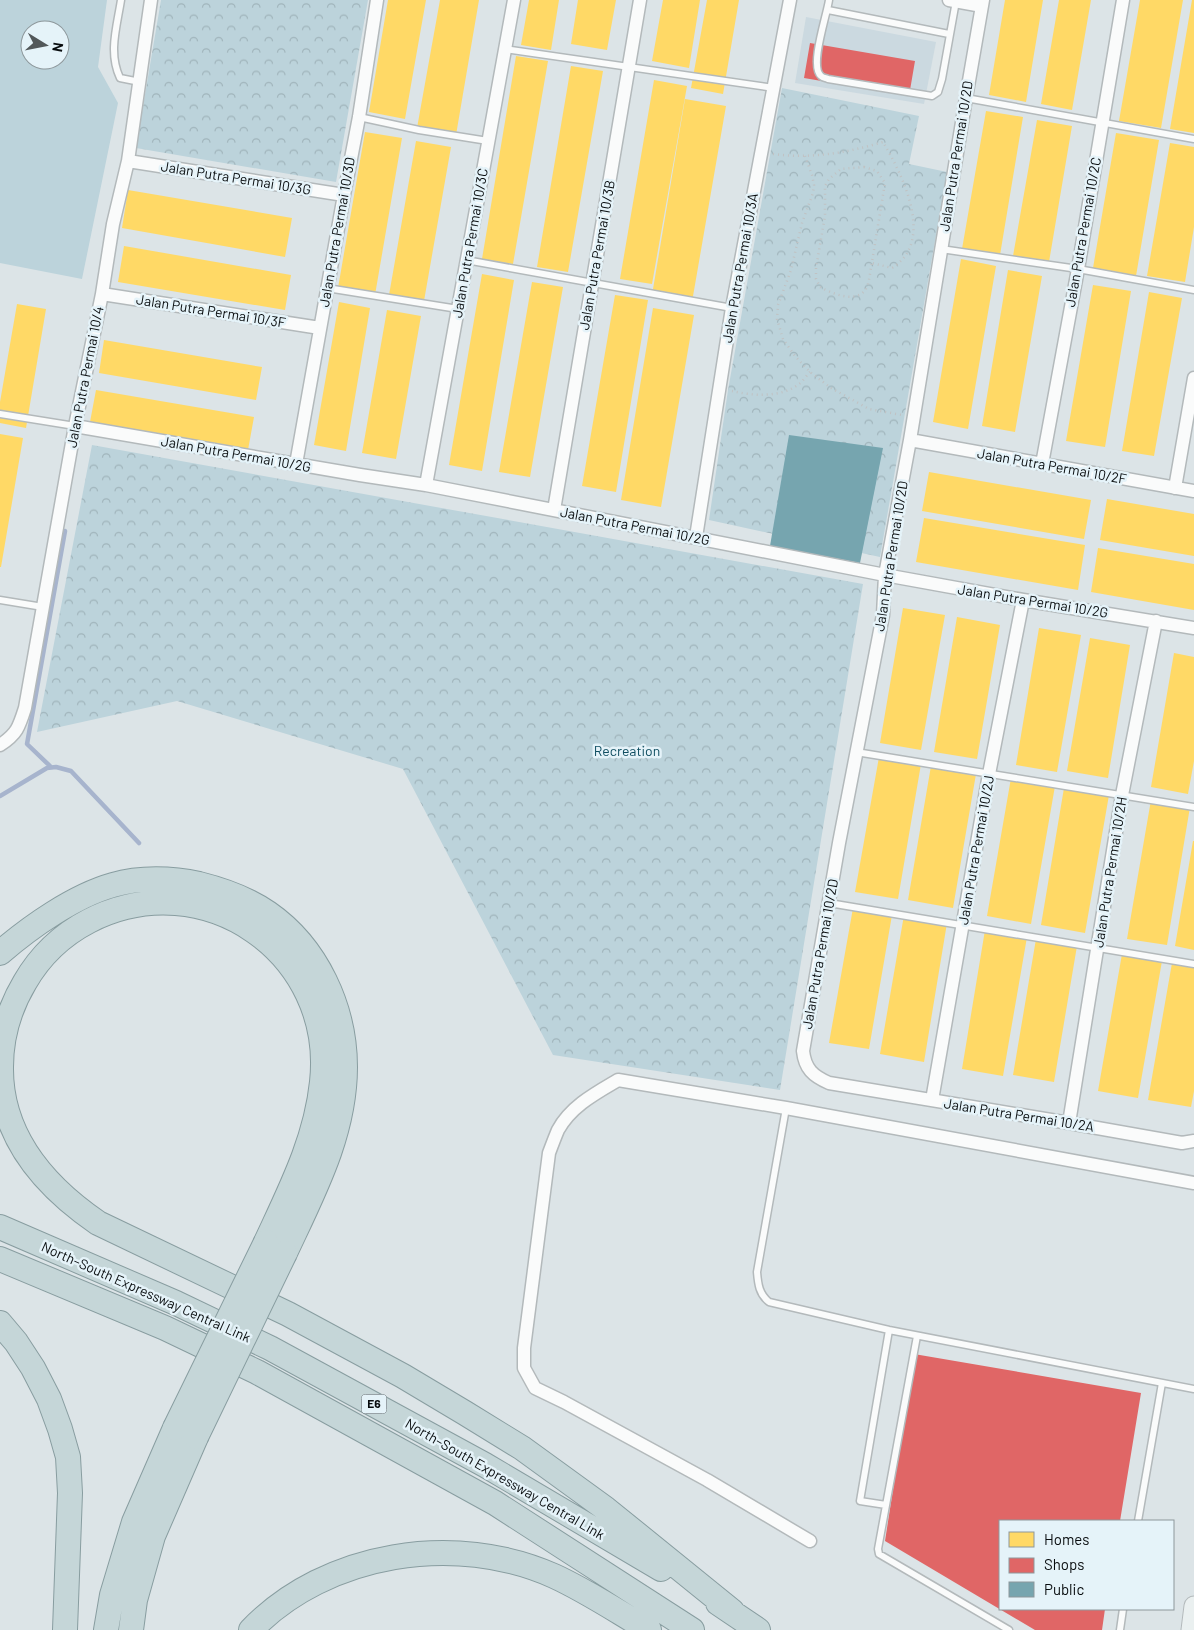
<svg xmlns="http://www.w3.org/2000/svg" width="1194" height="1630" viewBox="0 0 1194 1630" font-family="Barlow,sans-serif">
	<defs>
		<pattern id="park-crowns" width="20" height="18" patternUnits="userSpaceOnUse" patternTransform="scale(1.25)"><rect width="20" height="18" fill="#bcd3db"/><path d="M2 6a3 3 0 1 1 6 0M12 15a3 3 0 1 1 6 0" fill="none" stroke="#a0b4bb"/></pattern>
	</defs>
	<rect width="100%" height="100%" fill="#dce4e7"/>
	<path fill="#cbd9e0" d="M806 17 936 42 924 104 795 83Z"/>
	<path fill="#bcd3db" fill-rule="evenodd" d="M0 0H107L98 67 118 103 82 279 0 263ZM30 30H60V60H30Z"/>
	<path fill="url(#park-crowns)" d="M161 0H368L336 182 136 148Z
		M782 88 919 116 909 164 947 172 880 557 709 520 728 390Z
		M92 445 863 584 780 1090 553 1055 403 769 177 701 37 732Z"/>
	<path fill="#ffd966" d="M388 0H426L405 119 369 112Z
		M440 0H479L456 135 417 128Z
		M529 0H559L551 50 521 45Z
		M578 0H616L607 50 571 44Z
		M663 0H700L689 68 652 61Z
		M707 0H739L723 94 691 88Z
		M1005 0H1043L1026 102 989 95Z
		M1059 0H1091L1072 110 1041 104Z
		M1140 0H1183L1161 128 1119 121Z
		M1192 0H1194V133L1170 129Z
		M516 56 548 61 513 264 482 259Z
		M571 66 603 71 568 272 537 267Z
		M654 80 687 86 652 284 620 279Z
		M685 99 726 106 692 302 652 295Z
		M986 111 1023 117 1000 255 962 249Z
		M1037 120 1072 126 1049 262 1013 256Z
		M365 132 402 138 375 295 338 288Z
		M1116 133 1159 140 1136 276 1093 268Z
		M416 141 451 147 424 301 389 295Z
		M1170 143 1194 147V227L1185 282 1147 276Z
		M128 190 292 218 285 257 122 228Z
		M124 246 291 275 285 310 118 282Z
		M961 259 996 266 968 429 933 422Z
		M1008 270 1042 276 1015 432 982 426Z
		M482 274 514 280 482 471 449 465Z
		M532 282 563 287 530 477 499 472Z
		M1093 285 1131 291 1105 447 1066 441Z
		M1149 292 1182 298 1154 456 1122 451Z
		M615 295 648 300 616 492 582 486Z
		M339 302 370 308 346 451 314 445Z
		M17 304 46 309 26 428 0 423V402Z
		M653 308 694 315 661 507 621 500Z
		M387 310 421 316 396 459 362 453Z
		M104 340 262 367 256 400 99 373Z
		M96 390 254 417 248 450 90 422Z
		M0 434 23 438 1 567H0Z
		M929 472 1091 500 1084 539 922 511Z
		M1107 499 1194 514V556L1100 540Z
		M924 518 1085 545 1078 590 916 562Z
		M1098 548 1194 564V610L1091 592Z
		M903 608 945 615 921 750 880 743Z
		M957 617 1000 625 977 759 934 752Z
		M1039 628 1081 635 1057 772 1016 765Z
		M1090 638 1130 645 1108 778 1067 771Z
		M1174 653 1194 657V761L1188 794 1151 787Z
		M879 757 921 764 898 899 855 892Z
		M931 766 976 774 953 908 908 900Z
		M1011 778 1055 786 1031 924 987 916Z
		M1064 788 1109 795 1085 933 1041 925Z
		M1151 800 1190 807 1167 945 1127 939Z
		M1193 841H1194V950L1175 946Z
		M853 908 892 915 869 1049 829 1043Z
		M904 915 947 923 924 1062 880 1054Z
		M985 930 1027 937 1003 1076 962 1069Z
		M1036 939 1077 946 1054 1082 1013 1075Z
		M1122 954 1162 961 1138 1098 1098 1091Z
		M1172 963 1194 966V1091L1191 1107 1148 1100Z"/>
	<path fill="#e06666" d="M810 43 915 61 909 96 804 78Z
		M914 1354 1141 1393 1120 1521H1000V1609H1105L1102 1630H1035L885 1541Z"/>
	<path fill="#76a5af" d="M789 435 883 448 860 563 770 546Z"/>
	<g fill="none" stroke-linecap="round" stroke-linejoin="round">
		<path stroke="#a7b4cd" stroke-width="4.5" d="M51 767 27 744 65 531
			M0 796 47 768 56 767 71 771 139 843"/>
		<defs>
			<path id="lane" d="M121 0C117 26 108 53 120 78L140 82
				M829 0C827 15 809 66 821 76 823 78 826 78 828 79L932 96 938 92 942 79 956 1
				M828 10 949 34
				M505 49 774 88
				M966 98 1194 139
				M359 117 419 130 488 141
				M941 249 1078 269 1194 290
				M466 260 732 308
				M327 288 458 309
				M0 414 75 426
				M0 600 43 607
				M856 752 1194 807
				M829 903 1194 964
				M786 1108 757 1272C758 1284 759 1294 769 1302L889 1330 1194 1389
				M917 1336 878 1549 879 1554 1009 1630
				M886 1505 860 1501 889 1330
				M1138 1521 1162 1383
				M1120 1630 1123 1609"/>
			<path id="street" d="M949 0 982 6
				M983 0 966 98 910 440 885 575 883 615 839 843 803 1051C805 1069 813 1076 829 1083L1069 1123 1182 1143 1194 1141
				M128 161 344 195
				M102 294 320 328
				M75 426 360 475 426 485 885 575 1023 600 1194 628
				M910 440 1194 491
				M296 464 344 195 359 117 377 0
				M1042 464 1078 269 1123 0
				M426 485 514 0
				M1175 488 1194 378
				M554 510 640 0
				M696 537 732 308 790 0
				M0 745C17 734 19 727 25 708L75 426 102 294 113 224 128 161 151 0
				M932 1100 989 774 1023 600
				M1069 1123 1122 795 1156 621
				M810 1541 707 1480 564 1402 535 1388 524 1368V1348L549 1153C552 1145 555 1137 558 1130 571 1106 596 1093 618 1080L786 1108 1194 1183"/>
			<path id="secondary" d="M1191 1630 1194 1606"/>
			<path id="highway" d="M0 953C30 927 74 896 113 885 140 877 172 878 199 884 223 890 248 899 268 913 317 947 345 1008 345 1067 345 1134 313 1193 285 1253
				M0 1227 176 1303 270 1348 485 1465 661 1569
				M266 1242C290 1190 316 1140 322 1082 336 953 204 862 89 921 62 935 40 956 25 982 10 1007 1 1037 1 1067 0 1136 44 1186 98 1223L288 1314 403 1376 465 1413 522 1448 606 1509 732 1611
				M0 1259 165 1328 257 1372 495 1503 692 1630
				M0 1323 16 1342 33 1368 49 1399 60 1429 68 1457 70 1493 65 1630
				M718 1603 758 1630
				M106 1630 112 1595 134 1522 175 1428
				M131 1630 135 1600 153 1536 196 1437
				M251 1630C326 1552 456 1532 554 1576 587 1591 618 1612 649 1630"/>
		</defs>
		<use href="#lane" stroke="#b3b9bb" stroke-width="9"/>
		<use href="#street" stroke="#b3b9bb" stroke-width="15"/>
		<use href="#secondary" stroke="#b3b9bb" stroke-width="21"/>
		<use href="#highway" stroke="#889da0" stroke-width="26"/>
		<path stroke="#c0c2c3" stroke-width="2.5" stroke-dasharray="1 4" stroke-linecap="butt" d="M773 154C811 159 846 153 883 142 902 174 936 241 892 268L872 263
			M805 156 812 175 814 185 813 193 802 223 791 270 778 305 777 319 783 339 795 356 810 372 831 388 869 409 902 415
			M864 167 877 171 885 183 869 280C868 285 866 291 861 294 850 301 831 293 820 287L816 279V268L825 216V186L829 179 841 169Z
			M732 391C753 396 781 398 799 384 803 381 806 376 810 372"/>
		<use href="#lane" stroke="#fafbfb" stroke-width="6"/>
		<use href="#street" stroke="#fafbfb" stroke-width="12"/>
		<use href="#secondary" stroke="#eaf0f0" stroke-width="19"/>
		<use href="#highway" stroke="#c5d6d8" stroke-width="24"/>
		<defs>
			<path id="highway-bridge" d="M175 1428 266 1242
				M196 1437 285 1253"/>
		</defs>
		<use href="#highway-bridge" stroke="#889da0" stroke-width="26" stroke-linecap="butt"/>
		<use href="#highway-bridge" stroke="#c5d6d8" stroke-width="24"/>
	</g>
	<g text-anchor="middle" stroke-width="5" stroke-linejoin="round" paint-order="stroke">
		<rect fill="#e5f3f9" stroke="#4a5154" stroke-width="1" x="361.5" y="1394.5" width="25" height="19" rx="4"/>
		<g font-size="12" font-weight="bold" fill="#080c0e">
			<text x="374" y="1408">E6</text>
		</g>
		<g font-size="14" fill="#080c0e" stroke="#e5f3f9">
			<text transform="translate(956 156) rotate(-81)" y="5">Jalan Putra Permai 10/2D</text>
			<text transform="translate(236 178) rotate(9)" y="5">Jalan Putra Permai 10/3G</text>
			<text transform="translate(337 232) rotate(-80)" y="5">Jalan Putra Permai 10/3D</text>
			<text transform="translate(1083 232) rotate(-80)" y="5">Jalan Putra Permai 10/2C</text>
			<text transform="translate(470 243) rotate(-80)" y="5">Jalan Putra Permai 10/3C</text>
			<text transform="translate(597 255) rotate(-80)" y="5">Jalan Putra Permai 10/3B</text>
			<text transform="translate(740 268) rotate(-80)" y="5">Jalan Putra Permai 10/3A</text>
			<text transform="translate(211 311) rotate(9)" y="5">Jalan Putra Permai 10/3F</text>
			<text transform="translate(85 377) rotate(-79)" y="5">Jalan Putra Permai 10/4</text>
			<text transform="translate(236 454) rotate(10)" y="5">Jalan Putra Permai 10/2G</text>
			<text transform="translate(1052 466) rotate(10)" y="5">Jalan Putra Permai 10/2F</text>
			<text transform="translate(635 526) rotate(11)" y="5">Jalan Putra Permai 10/2G</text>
			<text transform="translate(891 556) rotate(-81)" y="5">Jalan Putra Permai 10/2D</text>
			<text transform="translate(1033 601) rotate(9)" y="5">Jalan Putra Permai 10/2G</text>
			<text transform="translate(976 850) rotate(-80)" y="5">Jalan Putra Permai 10/2J</text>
			<text transform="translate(1110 872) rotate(-81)" y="5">Jalan Putra Permai 10/2H</text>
			<text transform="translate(820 954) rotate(-80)" y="5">Jalan Putra Permai 10/2D</text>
			<text transform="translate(1019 1115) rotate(9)" y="5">Jalan Putra Permai 10/2A</text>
			<text transform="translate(146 1292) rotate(24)" y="5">North–South Expressway Central Link</text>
			<text transform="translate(505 1479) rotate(30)" y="5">North–South Expressway Central Link</text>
		</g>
		<g font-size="14" fill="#0e4d60" stroke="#e5f3f9">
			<text x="627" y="756">Recreation</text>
		</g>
	</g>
	<rect x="999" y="1520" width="175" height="90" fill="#e5f3f9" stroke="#8d979b"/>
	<rect x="1009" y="1532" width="25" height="15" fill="#ffd966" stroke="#8d979b"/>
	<text x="1044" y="1545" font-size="15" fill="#080c0e">Homes</text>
	<rect x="1009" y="1558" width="25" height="15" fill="#e06666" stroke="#8d979b"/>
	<text x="1044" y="1570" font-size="15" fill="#080c0e">Shops</text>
	<rect x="1009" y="1582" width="25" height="15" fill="#76a5af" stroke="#8d979b"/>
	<text x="1044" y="1595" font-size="15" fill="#080c0e">Public</text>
	<g transform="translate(45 45) rotate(100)"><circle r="24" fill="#e5f3f9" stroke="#8d979b"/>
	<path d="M0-4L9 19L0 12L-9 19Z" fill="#52585a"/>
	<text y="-8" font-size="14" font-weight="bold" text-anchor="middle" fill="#080c0e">N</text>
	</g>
</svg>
